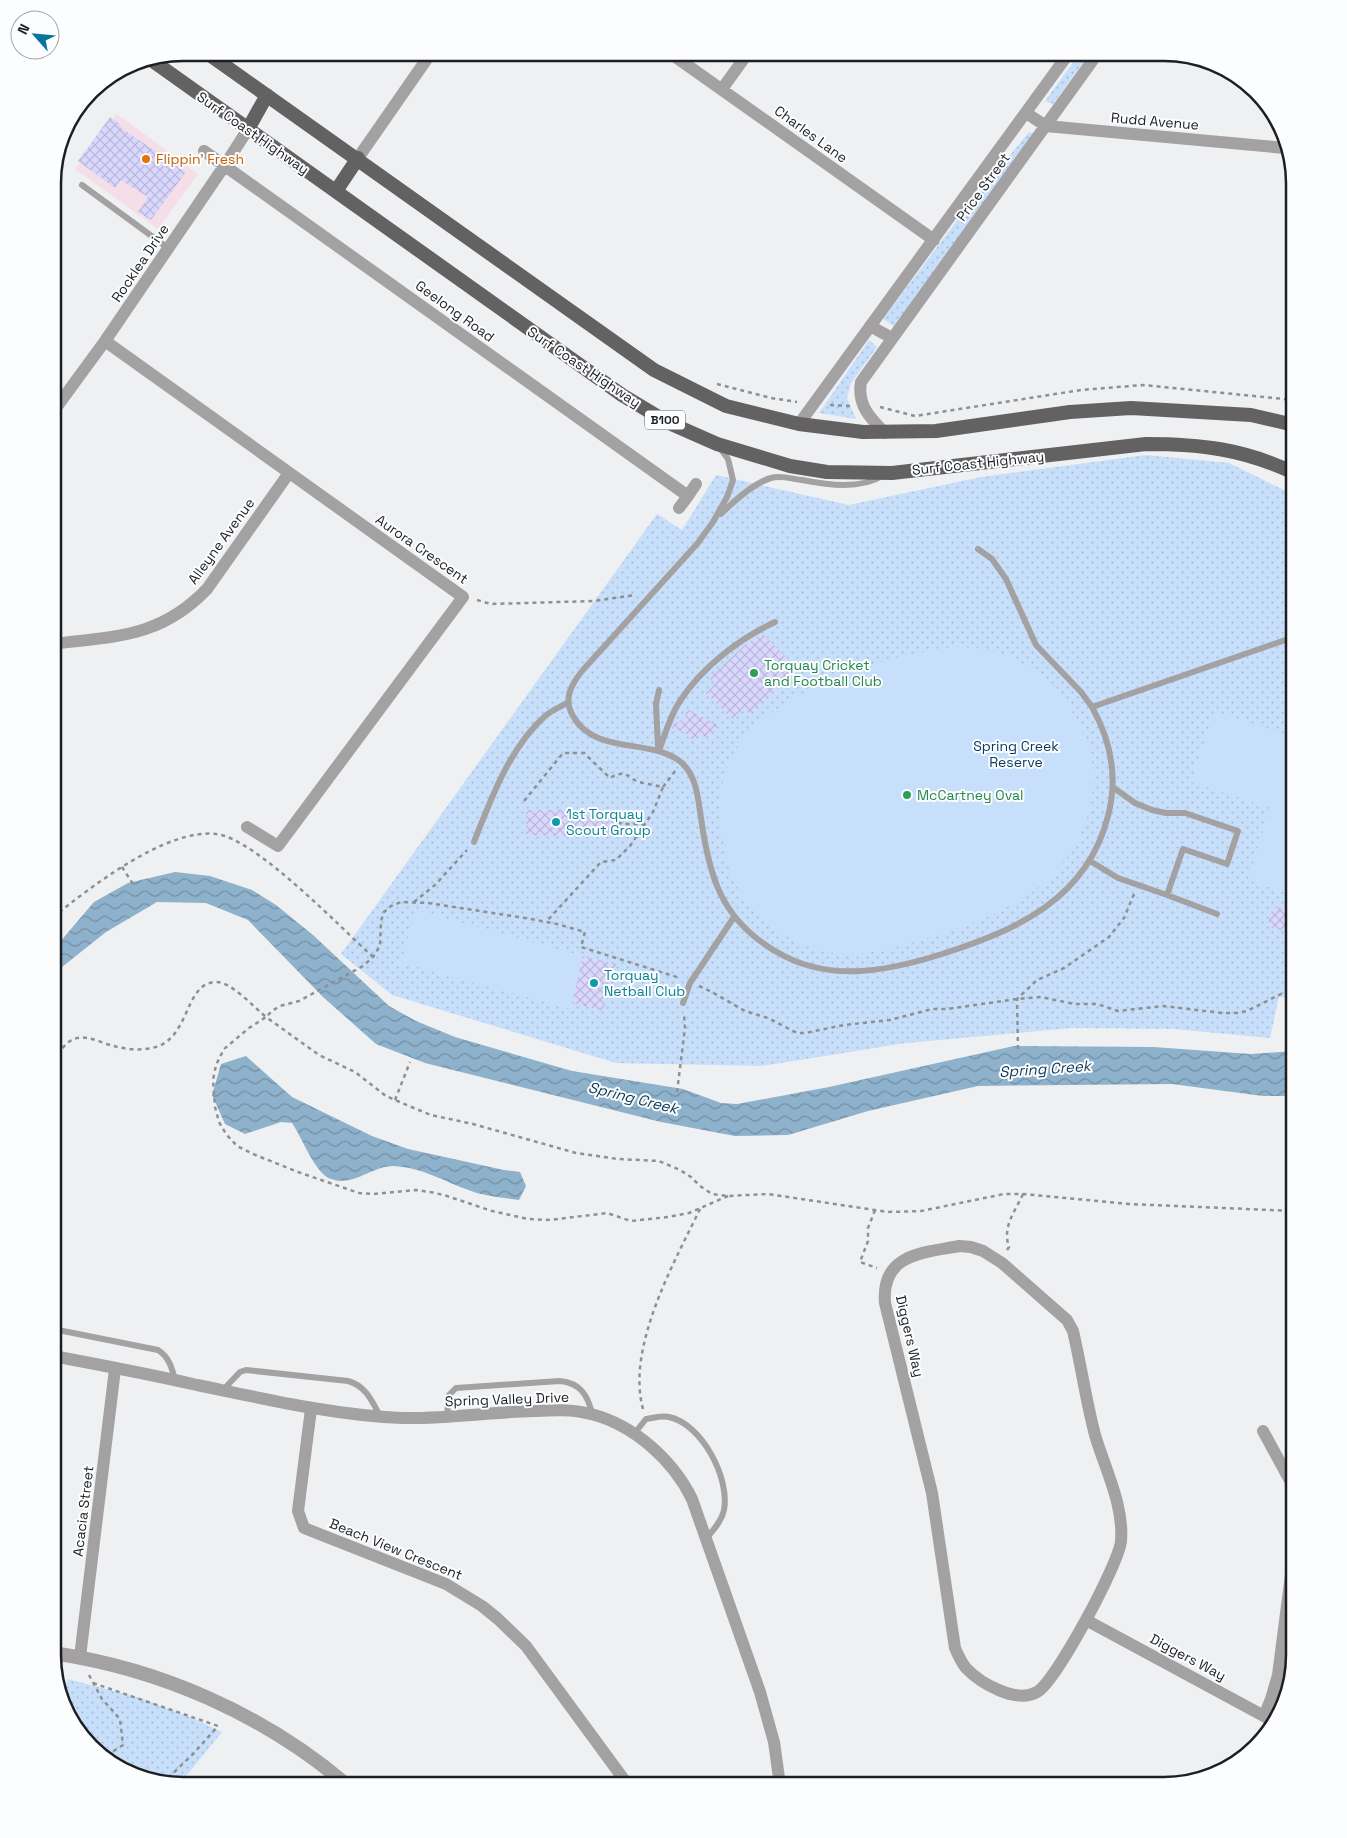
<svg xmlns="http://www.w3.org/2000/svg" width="1347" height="1838" viewBox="0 0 1347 1838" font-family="'Space Grotesk',sans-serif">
	<defs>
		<pattern id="grass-dots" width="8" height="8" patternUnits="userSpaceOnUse" patternTransform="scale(1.25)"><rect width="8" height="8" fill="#c7dffa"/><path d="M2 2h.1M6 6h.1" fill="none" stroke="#aabfd6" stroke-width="1.8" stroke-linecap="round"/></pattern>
		<pattern id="water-waves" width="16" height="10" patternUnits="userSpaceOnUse" patternTransform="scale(1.25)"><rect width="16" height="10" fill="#8eb1cc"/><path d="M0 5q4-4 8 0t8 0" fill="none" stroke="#738fa5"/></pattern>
		<pattern id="building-cross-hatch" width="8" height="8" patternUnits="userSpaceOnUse" patternTransform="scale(1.25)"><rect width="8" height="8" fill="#d9d7fe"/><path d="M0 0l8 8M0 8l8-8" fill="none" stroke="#bab8d9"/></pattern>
	</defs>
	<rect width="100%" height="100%" fill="#eef0f2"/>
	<path fill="#f6dee9" d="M117 114 198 174 158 229 75 169Z"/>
	<path fill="url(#grass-dots)" d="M1080 53H1090L1053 104 1045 101Z
		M1029 132 1034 134 894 326 883 319 965 210Z
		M869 340 877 347 851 383 847 398 856 419 819 413Z
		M1146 455 1229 463 1294 495V1000L1279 997 1270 1038 1174 1029 1072 1028 906 1043 762 1066 616 1063 392 995 341 954 657 514 682 530 716 475 849 505 981 477Z
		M68 1679 140 1698 192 1718 222 1732 179 1785 118 1768 70 1720 63 1692Z"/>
	<path fill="#c7dffa" d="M953 647C1002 646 1044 668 1070 709 1091 741 1098 768 1090 806 1073 884 1004 914 934 936 903 945 868 957 834 953 787 947 738 907 727 860 720 830 716 794 728 765 758 693 883 656 953 647Z
		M1214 711 1294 737V896L1248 880 1270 808 1191 782Z
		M415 910 583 956 571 1009 401 963Z"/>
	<path fill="url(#water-waves)" d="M175 872 210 876 252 890 276 905 313 935 389 1006 416 1021 455 1037 572 1071 683 1089 721 1103 737 1104 829 1087 1014 1046 1153 1047 1251 1054 1294 1051V1096H1263L1172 1084 978 1086 868 1111 788 1135 735 1136 661 1122 425 1063 376 1044 323 997 248 920 206 903 157 902 106 932 62 967 53 977V950L94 902 128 883Z
		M246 1056 292 1097 372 1136 408 1149 504 1170 520 1172 526 1186 519 1200C506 1198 493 1197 481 1194 451 1186 425 1167 393 1166 372 1166 353 1187 331 1179 315 1174 302 1137 292 1123L281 1122 245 1134 225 1124 212 1095 221 1064Z"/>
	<path fill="url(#building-cross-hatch)" d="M110 117 122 126 121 128 186 172 151 220 138 212 148 197 121 180 115 188 78 161Z
		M763 634 798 669 749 714 744 708 732 719 706 693 715 684 709 678 745 645Z
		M687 709 718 725 706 739 700 733 693 741 683 731 672 729 673 725 685 718Z
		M526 810H585V819L618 822 619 837 526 835Z
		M1274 906 1294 913V934L1267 926Z
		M583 956 616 964 603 1011 572 1003Z"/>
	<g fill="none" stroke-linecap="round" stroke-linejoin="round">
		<path stroke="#8e9091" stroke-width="2.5" stroke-dasharray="4 4" stroke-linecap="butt" d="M717 384 771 398 797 402
			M830 405 850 406
			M880 407 915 416 1081 390 1143 385 1294 400
			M477 600 491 604 594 601 635 595
			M663 787 676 770
			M524 801 563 753H584L610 778C627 768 627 778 639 782 647 784 655 785 663 787L653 812 630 846 616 860 601 862 546 922
			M618 822 622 824H643
			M122 867 133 884
			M414 902 435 885 467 850
			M53 917C91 887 166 828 216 834 255 838 341 928 373 957
			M699 986 712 992 745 1011 768 1018 797 1033H805L844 1025 890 1020 932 1009H947L1017 999 1041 997 1074 1004H1097L1118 1011 1163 1006 1222 1013H1237L1247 1011 1281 994H1290L1294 996
			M1018 1049 1017 999 1037 980 1064 968 1109 937 1124 918 1134 894
			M53 1061C58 1054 63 1046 70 1041 84 1032 100 1043 114 1046 128 1050 145 1051 159 1046 191 1032 185 982 217 982 231 982 255 1008 266 1017L272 1011 280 1006 299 1001 363 966 373 957 380 946 381 921 384 912 391 906 401 902 428 903 525 918 557 924 585 932 581 947 680 978
			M677 1092 685 1028 684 1014
			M395 1100 410 1062
			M728 1196 689 1213 668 1217 631 1221 607 1213 550 1220 528 1219 492 1211 444 1195 430 1192 416 1190 373 1194 359 1193 298 1172 253 1154 237 1146 226 1134 219 1122 215 1107 213 1080 216 1065 224 1049 249 1028 266 1017 319 1055 355 1072 386 1096 409 1106 431 1115 473 1124 576 1153 618 1159 659 1161 680 1170 691 1177 700 1186 712 1194 728 1196 768 1194 888 1212 921 1211 1004 1194H1023L1129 1204 1294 1211
			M875 1210 868 1228V1241L860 1262 877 1268
			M1007 1250 1009 1247C1002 1226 1015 1212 1023 1194
			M643 1409C626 1347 674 1263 701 1207
			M89 1675 102 1699 120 1719 123 1745 106 1756
			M93 1683 218 1726 194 1753 164 1782"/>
		<path stroke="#a3a1a1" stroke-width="6" d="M82 185 168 248
			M719 447 728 459 733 480 727 497 713 522 697 544 582 671C571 685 563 699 573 716 595 756 652 737 682 763 697 777 698 799 701 818 709 876 721 919 775 951 828 983 885 972 942 954 1017 930 1087 899 1108 816 1118 778 1111 741 1092 707
			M721 514C734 501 753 483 771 478 781 475 792 479 802 480 828 485 860 490 884 475
			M978 549 992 559 1006 579 1036 645 1081 692 1092 707 1294 637
			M658 747 656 704 659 690
			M659 751C665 734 670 716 680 701 702 667 739 639 775 622
			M474 842C491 799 509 749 544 717 550 711 560 707 567 703
			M1090 861 1118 878 1167 895 1183 849 1227 864 1238 831 1185 813H1166L1152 810 1135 803 1114 788
			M1167 895 1217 914
			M683 1003 690 983 734 917
			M53 1329 158 1350C169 1357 172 1368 175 1380
			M223 1390 240 1372 246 1370 348 1381C366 1386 372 1401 380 1416
			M447 1416 449 1395 456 1388 560 1381C580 1383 588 1395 592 1414
			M634 1434 646 1419C654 1418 662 1415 669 1417 702 1424 730 1478 724 1510 722 1521 713 1530 706 1539"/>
		<path stroke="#a3a1a1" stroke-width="12" d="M670 53 934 240
			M722 89 748 53
			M1026 113 1046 126 1285 148
			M204 151 688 496 679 508
			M358 158 431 53
			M870 326 892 338
			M105 341 463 597 278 846 247 827
			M53 412 105 341 225 165 248 129
			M799 424 1069 53
			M885 433C870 418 857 405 861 382L1098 53
			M688 496 696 484
			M53 644C115 636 160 638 207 589L289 473
			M959 1246 971 1247 983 1251 1002 1263 1067 1320 1073 1331C1081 1365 1086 1401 1095 1435 1105 1469 1124 1505 1121 1541 1119 1564 1056 1681 1037 1692 1016 1704 980 1683 966 1668 961 1662 958 1655 955 1648L932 1493 885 1303C881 1254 922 1253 959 1246Z
			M53 1356C101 1365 149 1374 197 1385 265 1399 333 1415 402 1418 446 1419 491 1412 534 1411 553 1410 572 1409 591 1414 634 1425 673 1460 692 1499L760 1692 774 1742 780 1785
			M311 1409 298 1511 304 1528 446 1584 482 1606 498 1619 526 1646 628 1785
			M1263 1431 1293 1486 1292 1567 1278 1675 1271 1699 1264 1716
			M1086 1620 1275 1722
			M80 1657 115 1369"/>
		<path stroke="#a3a1a1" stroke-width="14" d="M53 1653C161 1669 263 1714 347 1785"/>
		<path stroke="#646162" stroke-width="14" d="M207 53 654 370 726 406 799 424 863 432 936 431 1070 412 1131 408 1251 415 1294 425
			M150 59 622 395 667 422 717 444 790 466 827 472 892 473 1146 444C1201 444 1244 449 1294 473
			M248 129 267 95
			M336 191 358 158"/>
	</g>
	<circle fill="#e8710a" stroke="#fbfdff" stroke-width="2" cx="146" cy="159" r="5"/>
	<g fill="#2e9e5b" stroke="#fbfdff" stroke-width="2">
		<circle cx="754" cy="673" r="5"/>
		<circle cx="907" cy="795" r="5"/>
	</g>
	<g fill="#0f9aa8" stroke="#fbfdff" stroke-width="2">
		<circle cx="556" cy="822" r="5"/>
		<circle cx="594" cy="983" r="5"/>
	</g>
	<g text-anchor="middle" stroke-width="4" stroke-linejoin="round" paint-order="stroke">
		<rect fill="#fbfdff" stroke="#606162" stroke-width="1" x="645" y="410.5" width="40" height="19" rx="4"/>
		<g font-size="12" font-weight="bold" fill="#1d1e1f">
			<text x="665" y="424">B100</text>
		</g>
		<g font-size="14" fill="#1d1e1f" stroke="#fbfdff">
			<text transform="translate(1155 121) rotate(5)" y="5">Rudd Avenue</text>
			<text transform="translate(253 133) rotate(35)" y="5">Surf Coast Highway</text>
			<text transform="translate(811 134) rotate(36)" y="5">Charles Lane</text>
			<text transform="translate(983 187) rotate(-54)" y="5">Price Street</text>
			<text transform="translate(140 263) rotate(-56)" y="5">Rocklea Drive</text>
			<text transform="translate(455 311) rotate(36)" y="5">Geelong Road</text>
			<text transform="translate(584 367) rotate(34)" y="5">Surf Coast Highway</text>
			<text transform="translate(978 463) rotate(-6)" y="5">Surf Coast Highway</text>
			<text transform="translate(221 541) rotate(-54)" y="5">Alleyne Avenue</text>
			<text transform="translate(422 549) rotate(35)" y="5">Aurora Crescent</text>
			<text transform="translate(910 1336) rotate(77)" y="5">Diggers Way</text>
			<text transform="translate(507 1399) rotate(-2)" y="5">Spring Valley Drive</text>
			<text transform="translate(83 1511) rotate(-83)" y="5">Acacia Street</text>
			<text transform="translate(396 1549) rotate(22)" y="5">Beach View Crescent</text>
			<text transform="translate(1188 1657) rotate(28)" y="5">Diggers Way</text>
		</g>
		<g font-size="14" fill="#c56008" stroke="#fbfdff" text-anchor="start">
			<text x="156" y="164">Flippin' Fresh</text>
		</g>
		<g font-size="14" fill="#27864d" stroke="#fbfdff" text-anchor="start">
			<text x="764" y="670">Torquay Cricket<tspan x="764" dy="16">and Football Club</tspan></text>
			<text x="917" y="800">McCartney Oval</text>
		</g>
		<g font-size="14" fill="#0e3961" stroke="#fbfdff">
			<text x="1016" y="751">Spring Creek<tspan x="1016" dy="16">Reserve</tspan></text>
		</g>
		<g font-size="14" fill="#0d838f" stroke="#fbfdff" text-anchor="start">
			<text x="566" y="819">1st Torquay<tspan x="566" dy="16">Scout Group</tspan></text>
			<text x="604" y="980">Torquay<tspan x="604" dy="16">Netball Club</tspan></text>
		</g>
		<g font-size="15" font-style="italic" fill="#0d3954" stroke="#fbfdff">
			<text transform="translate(1045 1069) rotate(-4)" y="5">Spring Creek</text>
			<text transform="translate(633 1098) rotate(14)" y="5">Spring Creek</text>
		</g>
	</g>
	<path d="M0 0H1347V1838H0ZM183 61H1164A122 122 0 0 1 1286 183V1655A122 122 0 0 1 1164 1777H183A122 122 0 0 1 61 1655V183A122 122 0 0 1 183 61Z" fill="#fbfdff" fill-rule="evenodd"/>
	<path fill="none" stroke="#1d1e1f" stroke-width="2.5" d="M183 61H1164A122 122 0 0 1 1286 183V1655A122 122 0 0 1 1164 1777H183A122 122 0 0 1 61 1655V183A122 122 0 0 1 183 61Z"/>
	<g transform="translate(35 35) rotate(297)"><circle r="24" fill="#fbfdff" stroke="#a2a4a5"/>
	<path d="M0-4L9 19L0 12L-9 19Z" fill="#07749f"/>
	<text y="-8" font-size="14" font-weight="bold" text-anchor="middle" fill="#1d1e1f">N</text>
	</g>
</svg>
